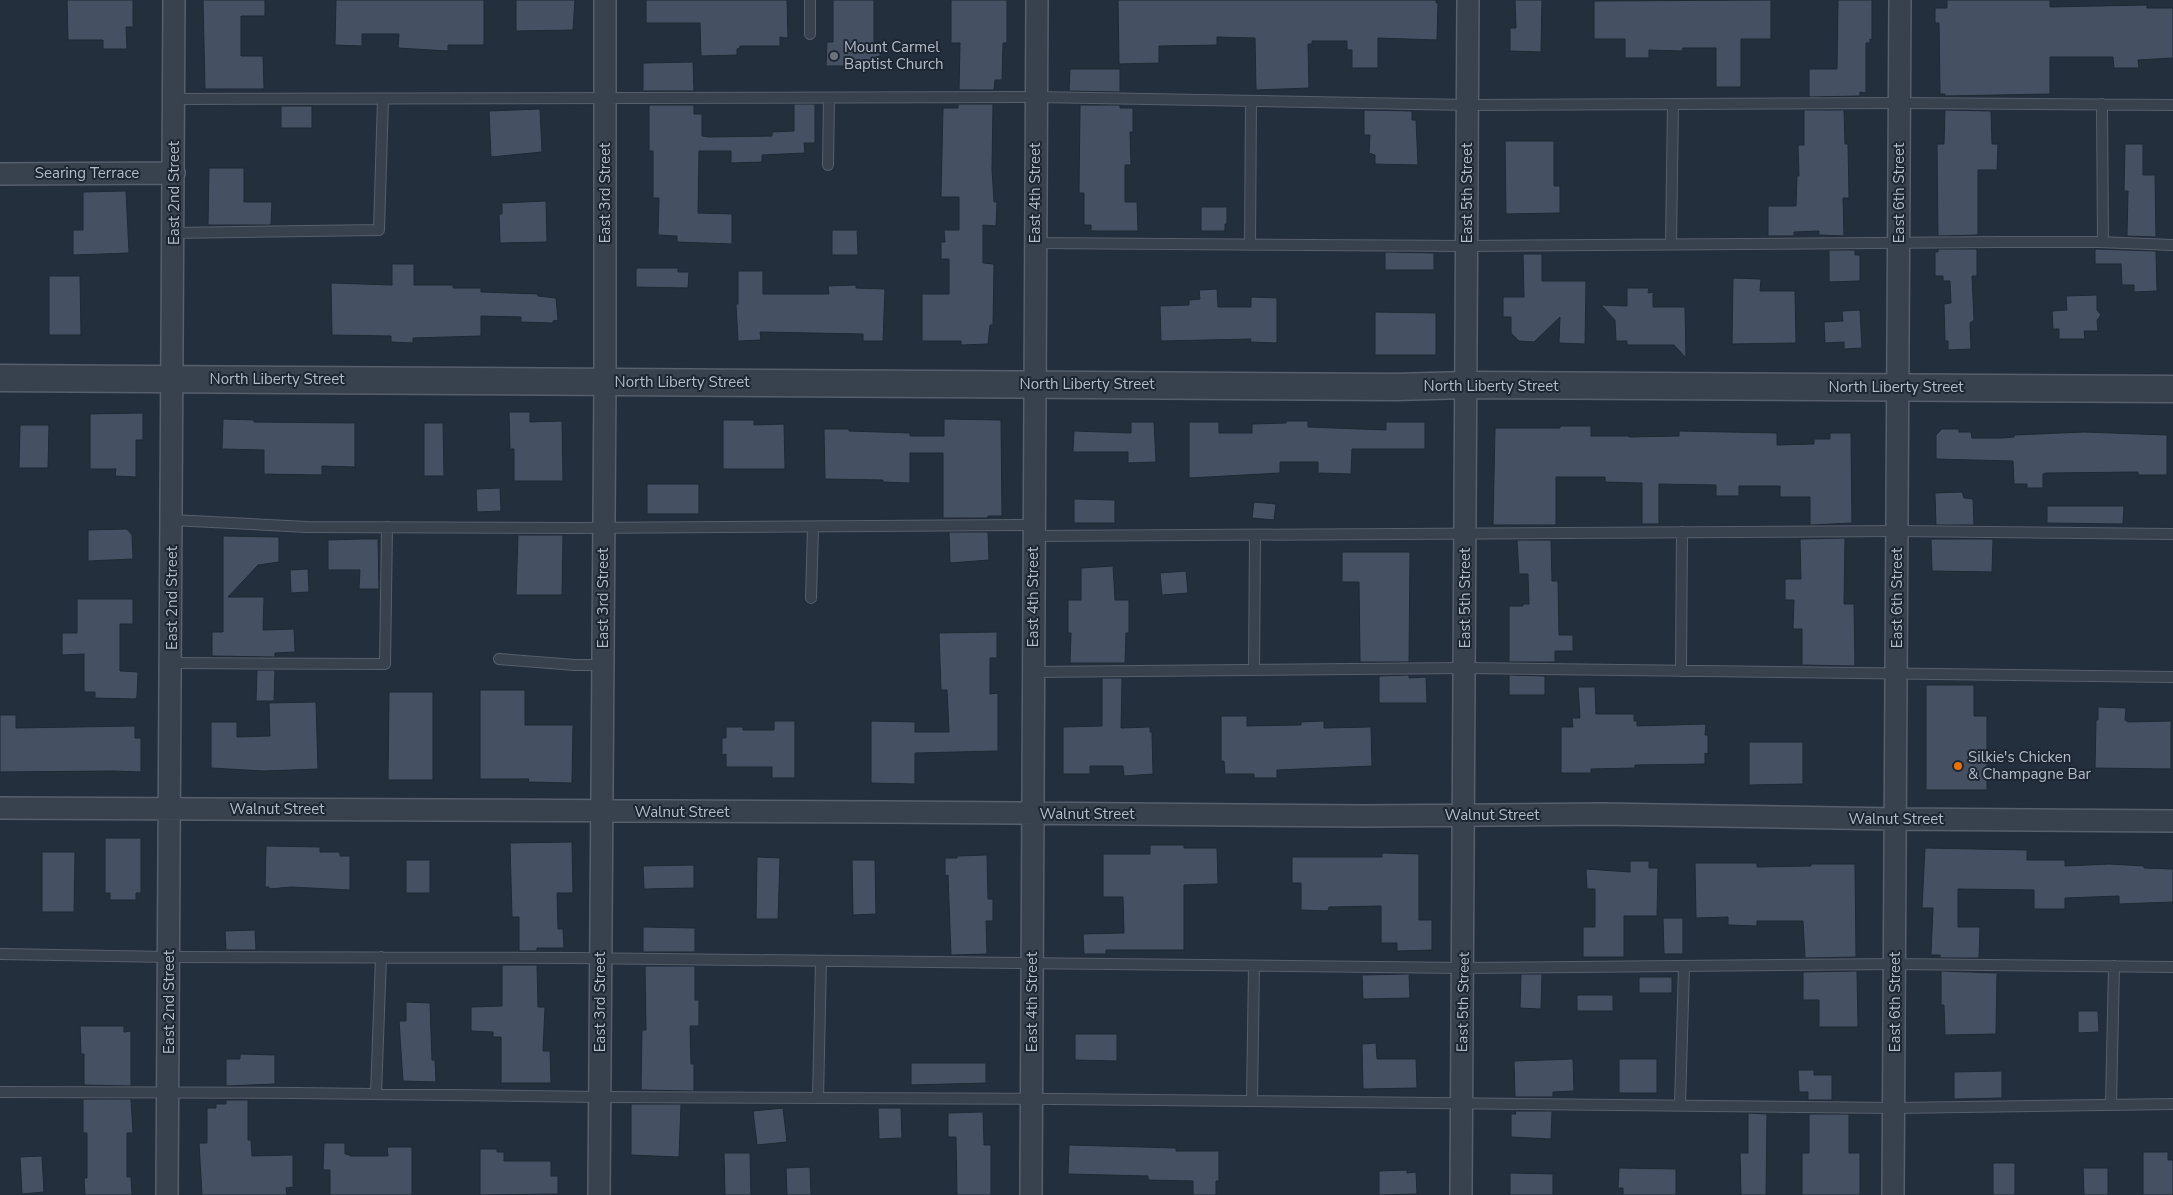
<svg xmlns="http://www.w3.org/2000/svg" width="2173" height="1195" viewBox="0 0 2173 1195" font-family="'Nunito Sans',sans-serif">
	<rect width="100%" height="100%" fill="#242f3e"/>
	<path fill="#455162" stroke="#1f2835" d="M67 0H133V27H126L127 49H103V40H68Z
		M203 0H265V16H241V56H263L264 89H205Z
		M336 0H484V45H448V51L398 48 399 34H362V46L335 45Z
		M516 0H575L573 30 516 31Z
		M646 0H787L788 38 780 37V46H740V48L737 49V55L701 56 700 23H646Z
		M833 0H874V42H880V66H826L827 42H833Z
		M951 0H1007V43H1003L1002 80H995L994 90H959L960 43H951Z
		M1118 0H1436V3H1438L1437 40 1378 38V68H1352V50H1347V41H1312V44H1308L1309 88 1256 90 1255 38 1217 37V45L1159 46V63L1119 64Z
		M1515 0H1542L1541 52 1510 51V28H1516Z
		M1771 0V39H1741V87H1716V48H1683L1682 51 1649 50V58H1625V39H1594V1Z
		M1838 0H1872V40L1870 39V43H1866V93L1860 92V96L1809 97V69H1837Z
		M1947 0H2050V7L2147 5V8H2173V58L2138 60 2139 68H2114L2113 57H2050V94L1945 96V94H1940L1939 23H1935V8H1947Z
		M693 62 694 91H643V63Z
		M1070 69H1120V92L1069 91Z
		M794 104H815V143H804L805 153 762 155V162L731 163V151H699L698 213 732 214V244L677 242V236L658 235 659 198H653V151H649V105H694V114H702V136L709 137 772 136V132L794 131Z
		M958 104H993L992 169 994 202H997L996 226 983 225V263L994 264 993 325H990L988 344 961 345V341H922V294H949V259H941V242H945L944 230H959V197H941L943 108H958Z
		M1080 105H1120V108H1133V132H1130L1131 165H1125V202H1137L1138 231H1091V225H1084V193H1079Z
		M281 106H312V128H281Z
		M540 109 542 152 491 157 489 111Z
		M1364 110 1412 111V120H1416L1418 165 1375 164V155L1369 153 1370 135H1364Z
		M1804 110H1844L1845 144H1848L1849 198H1843L1844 236 1819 235V231L1794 232V236H1768V206H1796L1797 176H1799L1798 145H1804Z
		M1945 110 1991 111 1992 144H1998L1997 170H1978V234L1977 235 1938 236 1937 144H1944Z
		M1505 141H1554V186H1560V213L1506 214Z
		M2125 144H2143V175H2155L2156 237 2127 236 2128 191H2124Z
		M209 168H244V202H272L271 225H208Z
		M126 191 129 253 73 255V230H83V192Z
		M546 201 547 242 500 243 499 214H502V203Z
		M1201 207H1227V224H1225V231H1201Z
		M832 230H857L858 255H832Z
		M1938 249H1977V276H1972L1974 320 1970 323 1971 349 1948 350V341H1945L1944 304 1951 303 1950 281H1943V276H1935V252H1938Z
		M2095 249 2156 251 2157 291 2134 292V285H2122L2121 264H2095Z
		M1829 250H1855V255H1860V281L1829 282Z
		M1385 252 1434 253V270H1385Z
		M1523 254H1542V281H1586L1585 344 1559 343 1560 317 1534 342 1519 341 1511 333V317H1503V297H1524Z
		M392 264H414V285H453V288H481V292L538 294V296L556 298 558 320 553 321V323L521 322V317L481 316V336L413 338V343L391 342V336L332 335 331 283 392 285Z
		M636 268H678V272H689L688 288 636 287Z
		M738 271H763V294H829L828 286 856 285V288L885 289 883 341H863V334L760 332 761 340 738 341 736 304H738Z
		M49 276H80L81 335H49Z
		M1733 278 1761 279 1760 291H1795L1796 343 1732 344Z
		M1627 288H1649L1648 293 1653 292V307H1685L1686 358 1674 345H1627V341H1616L1615 320 1601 305 1627 306Z
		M1217 289 1218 307H1251V297L1277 298V343L1250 342 1251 339 1161 341 1160 306 1189 305V300L1200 299 1199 290Z
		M2097 295V310L2101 315 2097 320 2098 331H2084L2085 339H2059V329H2053L2052 311 2067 310 2066 296Z
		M1860 310 1862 348 1844 349V342L1825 343 1824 322 1843 321 1842 311Z
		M1375 312 1436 313V355H1375Z
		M509 412H530V422L562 421 563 481H514V449H510Z
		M143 413V440H136V477L115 476 116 469H90V414Z
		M223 419 254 420V422L355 423V467L322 466V475L264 474V450L222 449Z
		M944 419 1001 420 1002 516H988V518H943V453H910V483L883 482V480L825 479 824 429H849V431L910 433V436H944Z
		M723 420H754V425L784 424 785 469H723Z
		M1286 421H1308V427L1386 430V422H1425V449H1352L1351 474 1318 473V462H1280V473L1189 478V422H1219V433H1252V424L1286 423Z
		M1131 422H1154L1156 462 1128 463V452H1073L1074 431 1131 433Z
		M424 423H443L444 476H424Z
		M20 425H49L48 468H19Z
		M1560 426H1591V436H1629V437L1679 436V431L1777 433V445L1814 444V439H1830V433H1851L1852 523 1810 525V497H1780V486H1739V496H1716V485L1659 484V524H1642V483L1605 482V477H1556V525H1493L1495 428H1560Z
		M1942 429H1959V432H1971L1972 438H2003L2014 437V435L2084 432 2167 435V475H2138V472L2046 473 2043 474V488H2027V484H2014L2013 461 1936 459V435Z
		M647 484H699V514H647Z
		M500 488 501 511 477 512 476 489Z
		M1962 492 1964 498 1973 499 1974 525H1936L1935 493Z
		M1074 499 1115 500V523H1074Z
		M1254 502 1276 504 1274 520 1252 518Z
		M2047 506H2124L2123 524 2047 523Z
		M127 529 132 535 133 559 88 561V530Z
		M949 532H988L989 560 950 563Z
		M518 535H563L562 595H516Z
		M223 536 279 537V562L258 565 228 597H264L263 630 294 629 295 652 275 653V657L212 656V632H223Z
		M1845 538 1844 604H1854L1855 666 1802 665V629H1793L1794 600H1785V579H1801L1800 539Z
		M361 539H378L379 589H359L360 570H328V540Z
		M1931 539H1993L1992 572 1932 571Z
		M1517 540H1551L1552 581H1558L1559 635H1573V651H1555V662H1509V606H1523V604H1529L1528 574H1519Z
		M1342 552H1410L1409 662H1360L1359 582H1342Z
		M1113 566 1115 600H1129V633H1126L1125 663H1070L1071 633H1068V600H1081V568Z
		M308 569 309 592 291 593 290 570Z
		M1186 571 1188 593 1162 595 1160 573Z
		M77 599H133V624H120V671L138 672 137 697 135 699 95 698V692H84V654L62 655V633H77Z
		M997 632V658H990V694L998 693V751L915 753V784L871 783V721L915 722V732H949L947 690H941L939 633Z
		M257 670H275L274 701H256Z
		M1409 675V678L1426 677 1427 703H1379V676Z
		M1509 675 1545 676V695H1509Z
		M1102 678H1122L1121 728 1150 727V732H1152L1153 774 1124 776 1123 766H1090V774H1063V727L1102 726Z
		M1926 685H1974V716H1987V790H1926Z
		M1578 687H1595L1596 714H1634V721H1637V726L1706 724 1705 735H1708V754L1705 753V764L1635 765V768L1591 769V773H1561V727H1573L1572 718H1580Z
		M480 690H525V725H573L572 783 528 782 529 779H480Z
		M389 692H433V780H388Z
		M316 702 318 769 264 771 211 768V722H237V737L270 736 269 703Z
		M2098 707 2126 708 2125 720 2128 722 2171 721V769L2095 768 2096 720H2098Z
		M0 715H16V728L135 726V738H141V772L114 771 0 772Z
		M1221 716H1247V726L1301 725V722L1324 721V728L1371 727 1372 766 1277 770V778H1254V774H1225L1224 761H1221Z
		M774 721H795V778H772V767H726V754L722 755V738H726V727H743V730H774Z
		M1749 742H1803V784L1749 785Z
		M105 838H141V893H136V900H110V893H105Z
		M572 842 573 893H557L558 929H563L564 948H537V951H519V917H512L510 843Z
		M1150 845H1184V848H1217L1218 884 1184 885V950H1106V954H1084L1083 934 1124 933 1123 897H1103V854H1150Z
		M266 846 320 847V852H340V856H350V890L291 887 269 889V887H265Z
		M1925 848 2027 850V860H2065V866L2109 864 2144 866V868L2173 869V902L2119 904V896L2065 898V909H2034V890L1958 889V927H1980L1979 958H1940V955H1931L1933 908H1922Z
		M42 852H75L74 912H42Z
		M1382 853 1419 854V920H1432V950L1397 951V943H1381V906L1329 907 1328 911 1301 910V883H1292V857H1382Z
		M987 855 988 899H993V921H986L987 954 951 955 948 875 945 876V858H957V856Z
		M757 857 780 858 778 919H756Z
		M406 860H430V893H406Z
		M852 860H875L876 914 853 915Z
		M1630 861H1649V868H1658L1657 916H1624V957H1583V927H1595V889H1587L1586 869 1630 872Z
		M1695 863H1757V867L1811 866V864H1855L1856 957 1805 958 1803 921H1757V926L1728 925V917L1696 918Z
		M694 865V888L644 889 643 866Z
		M1663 918H1683V954H1664Z
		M643 927 695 928V952H643Z
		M255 930 256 950H226L225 931Z
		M502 965H537L538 1007H545L543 1051H550L551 1083H501V1037H493V1032L471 1031V1007L502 1006Z
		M645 966H695V1000H699V1026H690L691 1064H694V1091L641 1090 642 1030H646Z
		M1857 971 1858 1027H1819V1000H1803V972Z
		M1941 971 1997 973 1996 1034 1945 1035 1944 1005H1941Z
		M1409 974 1410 998 1363 999 1362 975Z
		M1521 974H1542L1541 1009 1520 1008Z
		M1639 977H1672V993H1639Z
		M1577 995H1613V1011H1577Z
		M406 1002 430 1003 432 1060H435L436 1082 403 1081 399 1021H406Z
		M2078 1011H2098L2099 1032 2078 1033Z
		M80 1026H124V1032L131 1031V1086L84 1085V1054H81Z
		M1075 1034H1117V1061L1075 1060Z
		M1376 1043 1377 1059H1416L1417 1088 1363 1089 1362 1044Z
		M240 1054 275 1055V1084L226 1086V1059H240Z
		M1573 1059 1574 1091 1553 1092V1097H1515L1514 1061Z
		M1619 1059H1657V1093H1619Z
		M911 1063H986V1083L911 1085Z
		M1798 1070H1814V1075H1832V1100H1808V1092H1799Z
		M2002 1071V1098L1954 1099V1072Z
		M83 1099H131L133 1133H127V1177H131L132 1195H85L84 1178H87V1133H83Z
		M226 1100H248V1140H251L252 1156 293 1155V1187L286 1188 287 1195H202L199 1143H207V1108H216V1104H226Z
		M631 1104H681L679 1157 631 1155Z
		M783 1108 787 1142 757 1145 753 1111Z
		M878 1108H901L902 1138 879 1139Z
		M1515 1111H1552L1551 1139 1511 1137V1114H1516Z
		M983 1112 984 1145H991V1195H957L956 1137H948V1113Z
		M1748 1113 1767 1114 1766 1195H1741L1740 1153H1748Z
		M1809 1114H1849V1153H1860V1195H1802V1153H1809Z
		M324 1143H345V1154L350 1155V1156H388L387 1147H412V1195H330V1170H323Z
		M1069 1145 1176 1148V1151H1219V1181H1216V1195H1193V1181L1148 1180V1176L1068 1174Z
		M480 1149H497V1152H504V1161H551V1176H558V1194L480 1195Z
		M2143 1152H2168V1160H2173V1195H2143Z
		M724 1153H750L751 1195H725Z
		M42 1156 44 1192 22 1194 20 1157Z
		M1993 1163H2015V1195H1993Z
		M810 1167 811 1195H787L786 1168Z
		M1619 1168 1676 1169V1195H1623V1188H1618Z
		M2083 1168H2108V1195H2084Z
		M1407 1170V1173L1416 1172 1417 1194 1379 1195V1171Z
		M1510 1173 1553 1174V1195H1510Z"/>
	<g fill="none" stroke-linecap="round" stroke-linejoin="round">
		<defs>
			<path id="service" d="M810 0V34
				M174 99 1036 97 1468 105 1900 103 2173 105
				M2102 104 2103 242
				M828 165 829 98
				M174 233 379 230 383 99
				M1035 243 1467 246 2000 242H2099L2173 245
				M1671 244 1673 104
				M1250 245 1251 101
				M172 520 307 527 576 528 1033 525
				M1033 536 1897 531 2173 534
				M811 598 813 527
				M499 659 575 665H602
				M171 663 385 664 387 527
				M1254 670 1255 535
				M1681 671 1682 532
				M1033 672 1465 668 2173 677
				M0 954 169 957 574 958 1463 968 1895 964 2173 967
				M0 1092 296 1093 599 1097 1058 1099 1894 1108 2173 1104
				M376 1094 381 957
				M818 1098 821 961
				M1252 1101 1254 966
				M1680 1105 1684 966
				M2111 1105 2114 966"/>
			<path id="minor" d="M0 174 174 173
				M0 808 887 812 1364 816 1602 814 1895 819 2173 821
				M167 1195 174 0
				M599 1195 605 382V0
				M1031 1195 1037 0
				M1461 1195 1468 0
				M1893 1195 1900 0"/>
			<path id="tertiary" d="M0 378 1396 387 1466 385 2173 389"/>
		</defs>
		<use href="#service" stroke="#565f6c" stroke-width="12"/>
		<use href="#minor" stroke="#565f6c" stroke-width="24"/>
		<use href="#tertiary" stroke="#565f6c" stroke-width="29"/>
		<use href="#service" stroke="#38414e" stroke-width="10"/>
		<use href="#minor" stroke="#38414e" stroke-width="21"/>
		<use href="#tertiary" stroke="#38414e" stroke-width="26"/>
	</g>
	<circle fill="#6b7280" stroke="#1d2633" stroke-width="2" cx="834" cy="56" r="5"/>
	<circle fill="#e8710a" stroke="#1d2633" stroke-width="2" cx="1958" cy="766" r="5"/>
	<g text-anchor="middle" stroke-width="4" stroke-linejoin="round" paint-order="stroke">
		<g font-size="15" fill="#b4bcc9" stroke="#1d2633" text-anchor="start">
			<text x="844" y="52">Mount Carmel<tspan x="844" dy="17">Baptist Church</tspan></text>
			<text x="1968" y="762">Silkie's Chicken<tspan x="1968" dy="17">&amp; Champagne Bar</tspan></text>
		</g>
		<g font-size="15" fill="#b4bcc9" stroke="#1d2633">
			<text x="87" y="178">Searing Terrace</text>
			<text transform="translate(174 193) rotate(-90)" y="5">East 2nd Street</text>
			<text transform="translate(605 193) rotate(-90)" y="5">East 3rd Street</text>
			<text transform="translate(1035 193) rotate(-90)" y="5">East 4th Street</text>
			<text transform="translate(1467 193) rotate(-90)" y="5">East 5th Street</text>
			<text transform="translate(1899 193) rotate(-90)" y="5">East 6th Street</text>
			<text x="277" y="384">North Liberty Street</text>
			<text x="682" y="387">North Liberty Street</text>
			<text x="1087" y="389">North Liberty Street</text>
			<text x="1491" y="391">North Liberty Street</text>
			<text x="1896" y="392">North Liberty Street</text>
			<text transform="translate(1033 597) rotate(-90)" y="5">East 4th Street</text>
			<text transform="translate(172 598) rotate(-90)" y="5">East 2nd Street</text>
			<text transform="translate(603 598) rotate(-90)" y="5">East 3rd Street</text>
			<text transform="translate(1465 598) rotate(-90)" y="5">East 5th Street</text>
			<text transform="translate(1897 598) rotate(-90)" y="5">East 6th Street</text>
			<text x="277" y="814">Walnut Street</text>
			<text x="682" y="817">Walnut Street</text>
			<text x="1087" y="819">Walnut Street</text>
			<text x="1492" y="820">Walnut Street</text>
			<text x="1896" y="824">Walnut Street</text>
			<text transform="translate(169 1002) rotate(-90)" y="5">East 2nd Street</text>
			<text transform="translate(600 1002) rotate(-90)" y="5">East 3rd Street</text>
			<text transform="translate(1032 1002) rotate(-90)" y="5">East 4th Street</text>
			<text transform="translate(1463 1002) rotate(-89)" y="5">East 5th Street</text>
			<text transform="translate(1895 1002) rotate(-90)" y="5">East 6th Street</text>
		</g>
	</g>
</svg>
